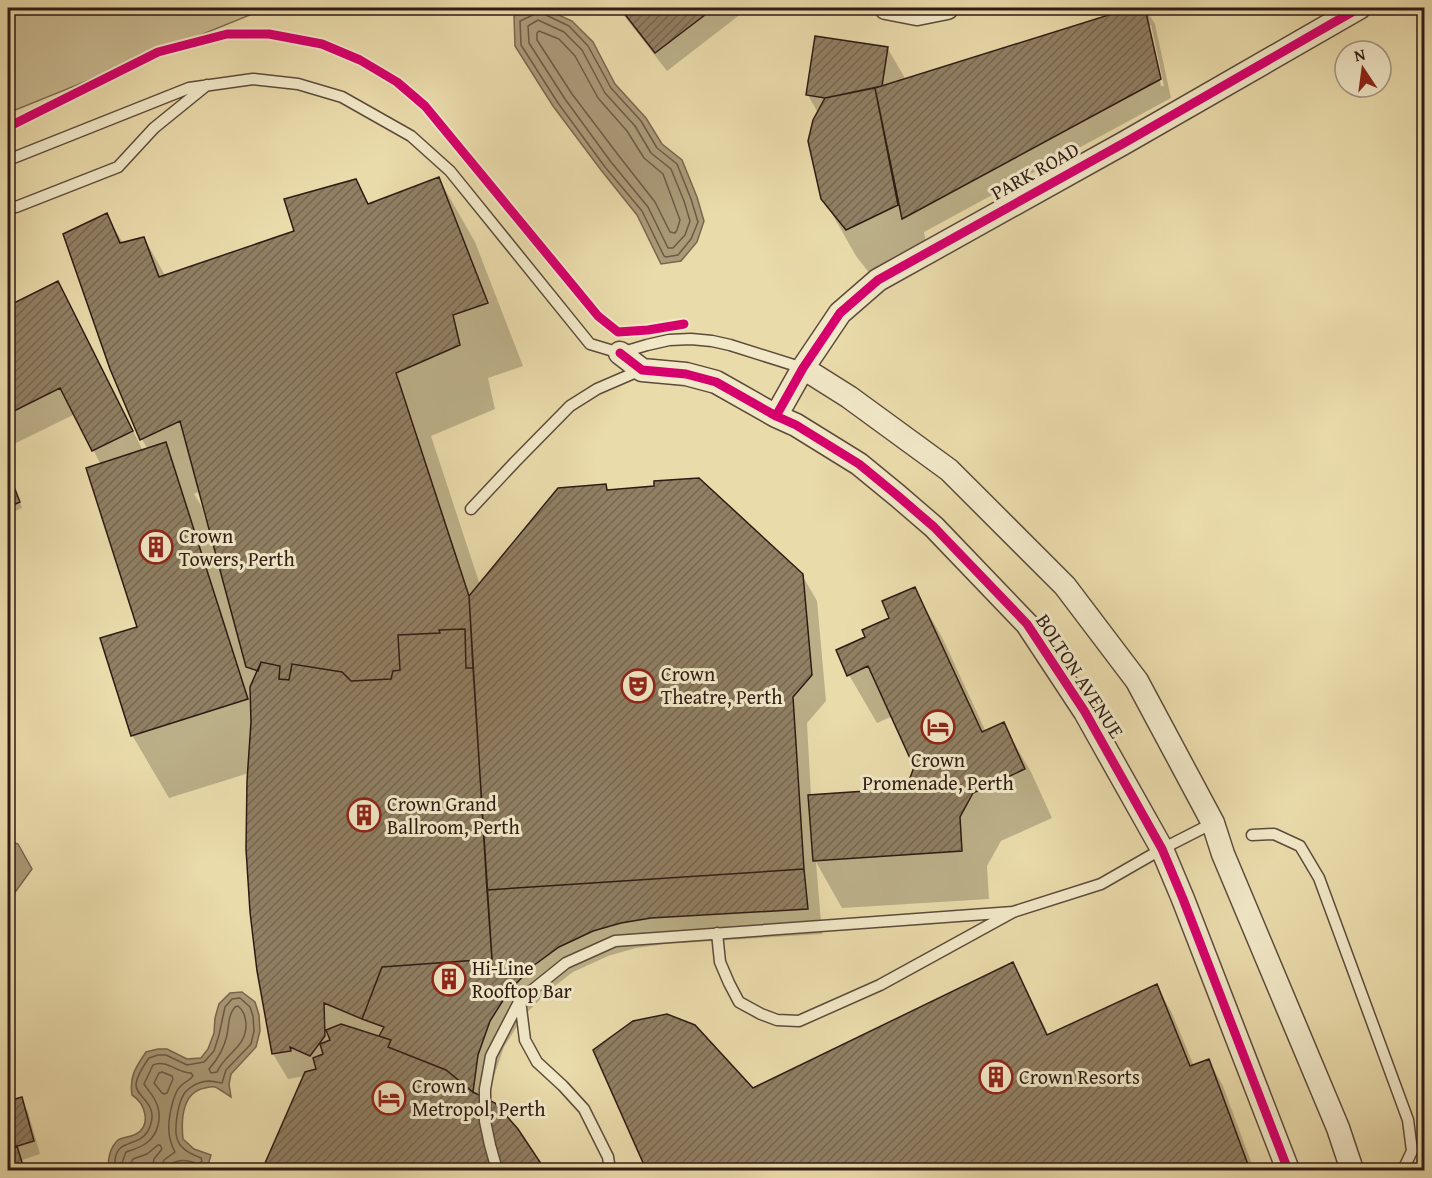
<svg xmlns="http://www.w3.org/2000/svg" width="1432" height="1178" viewBox="0 0 1432 1178" font-family="'Gentium Book Plus',serif">
	<defs>
		<pattern id="building-hatch" width="6" height="6" patternUnits="userSpaceOnUse" patternTransform="scale(1.5)"><rect width="6" height="6" fill="#907f63"/><path d="M-1 1l2-2M0 6l6-6M5 7l2-2" fill="none" stroke="#766750"/></pattern>
	</defs>
	<rect width="100%" height="100%" fill="#eadbab"/>
	<filter id="stains"><feTurbulence type="fractalNoise" baseFrequency=".00333" numOctaves="4"/><feColorMatrix values="0 0 0 0 .2 0 0 0 0 .09 0 0 0 0 .02 0 0 0 .5 -.17"/></filter>
	<radialGradient id="worn" r=".72"><stop offset=".6" stop-color="#630" stop-opacity="0"/><stop offset="1" stop-color="#630" stop-opacity=".3"/></radialGradient>
	<path fill="#caba91" stroke="#7c6a52" stroke-width="1.5" d="M8 8H267L8 113Z"/>
	<path fill="#aa9a78" stroke="#786750" stroke-width="1.5" d="M536 8H544L572 21 593 42 615 84 646 118 662 144 682 160 697 197 704 221 697 242 681 261 661 264 637 215 601 170 553 106 515 46 514 16Z
		M8 840 18 844 32 869 8 902Z
		M242 992 255 1002 259 1015 260 1031 256 1047 231 1074 229 1084 231 1097C226 1094 220 1089 215 1087 211 1086 209 1087 205 1088 182 1092 181 1120 183 1139L194 1149 211 1155 208 1165 202 1169H196L187 1166H180L167 1170H109C107 1161 110 1147 118 1140 123 1137 131 1137 136 1134 152 1125 145 1103 132 1095 129 1076 136 1067 146 1052L158 1049H167L187 1059 201 1058 208 1049 214 1033 215 1018 219 1004 230 993Z"/>
	<path fill="#0003" fill-rule="evenodd" d="M618 8H744L746 10 667 71Z
		M1136 8H1145L1155 24 1171 98 924 232 930 263 880 287 856 256 823 198 818 113 808 95 888 49 906 80ZM1148 25H1151L1164 86H1161Z
		M439 179 475 242 523 366 488 378 495 409 431 436 480 585 606 486 609 491 802 575 817 601 826 701 807 723 811 796 912 790 916 767 893 716 877 723 849 675 838 651 867 638 891 619 914 589 942 637 986 732 1003 724 1031 772 1052 818 1001 841 987 866 989 899 842 908 816 862 822 934 666 944 636 948 608 956 573 972 547 992 523 1017 504 1047 492 1082 489 1102 538 1163 543 1170H263L305 1076 288 1079 273 1054 249 773 169 798 132 735 139 628 101 465 75 414 12 445 8 437V308L58 283 72 308 143 451 148 450 142 439 106 215 123 243 144 238 166 277 296 232 355 181 369 205ZM201 491 208 518 205 519 202 507 194 494Z
		M8 473 22 508 8 514Z
		M1012 964 1027 990 1049 1036 1156 986 1171 1011 1194 1066 1209 1061 1223 1086 1254 1170H646L645 1165 752 1090Z
		M21 1099 28 1112 40 1154 22 1160 25 1170H8V1103Z"/>
	<g fill="none" stroke-linecap="round" stroke-linejoin="round">
		<path stroke="#6c5a46" stroke-width="1.5" d="M535 8 533 15 520 21 521 45 558 103 605 167 642 211 664 256 666 257 678 255 691 239 698 222 691 199 677 164 657 148 641 121 611 88 588 46 569 26 546 15 544 11 543 8
			M538 20 564 32 582 50 605 93 635 126 651 153 671 169 684 201 690 221 685 235 673 248H668L648 207 611 162 565 99 529 43 528 26Z
			M539 31 559 39 575 56 598 98 627 131 644 158 663 174 680 220 677 230 675 233 670 232 655 202 619 156 572 94 537 40V33Z
			M235 1007 238 1006C244 1011 245 1016 246 1023 247 1048 226 1052 217 1072L211 1073 209 1069C218 1059 224 1049 227 1035 229 1025 228 1015 235 1007Z
			M162 1072 172 1076 173 1079 167 1093 164 1094 162 1093 154 1083 159 1073Z
			M115 1170C112 1135 137 1150 148 1131 162 1103 135 1098 136 1084 137 1075 144 1065 149 1058L158 1055H166L187 1065 204 1062 214 1051 219 1035 225 1007 232 999 240 998 250 1007 253 1016 254 1031 251 1044 226 1070 222 1083C215 1082 208 1079 199 1083 195 1084 186 1090 184 1094 178 1103 173 1131 178 1141 181 1149 193 1155 201 1158L202 1161 198 1164C189 1160 180 1158 171 1164L169 1170
			M122 1170V1163L126 1152C132 1150 139 1148 145 1144 159 1135 163 1115 155 1100 152 1094 147 1089 144 1084L153 1065C167 1059 177 1073 191 1073L193 1076C190 1080 183 1083 179 1088 176 1091 175 1096 173 1101 168 1119 166 1136 175 1152L164 1160 161 1170
			M131 1170V1163L133 1159 147 1154 158 1145H160L162 1149 154 1159 152 1170"/>
	</g>
	<path fill="url(#building-hatch)" stroke="#2e1b14" stroke-width="1.5" d="M620 8H714L655 53Z
		M1131 8H1145L1161 79 902 219 875 88Z
		M815 36 888 47 882 86 825 98 806 95Z
		M875 88 898 205 846 230 821 199 808 141 813 120 825 98Z
		M439 177 488 303 453 315 460 345 396 373 469 596 473 668H466L465 629 439 630 440 633 398 635 400 670 393 671 391 679 351 681 342 672 292 664 289 680 279 679 280 666 261 662 258 671 246 667 180 421 140 440 110 369 63 234 107 213 120 243 144 237 159 277 294 231 284 199 356 179 368 204Z
		M58 281 133 431 92 451 60 388 8 414V306Z
		M166 442 248 699 131 736 100 638 137 627 86 468Z
		M8 471 20 502 8 507Z
		M699 478 803 574 812 675 793 697 804 869 487 890 469 596 558 488 606 484 607 490 654 486V481Z
		M915 587 982 732 1004 722 1025 769 973 793 960 817 962 851 813 861 808 795 910 788V778L914 767 868 666 847 676 836 650 865 637 862 630 889 618 882 601Z
		M465 629 466 668H473L492 959 382 967 362 1019 324 1003 325 1036 310 1056 290 1047 291 1051 272 1054 257 971 250 912 246 849 247 781 251 722 250 687 261 662 280 666 279 679 289 680 292 664 342 672 351 681 391 679 393 671 400 670 398 635 440 633 439 630Z
		M804 869 808 909 651 918 621 923 593 931 559 947 533 966 509 991 490 1021 478 1055 473 1092 446 1070 388 1047 391 1040 379 1036 384 1027 362 1019 382 967 492 959 487 890Z
		M1013 962 1047 1035 1157 984 1190 1066 1209 1059 1250 1170H644V1165L593 1050 633 1021 667 1014 695 1025 753 1088Z
		M341 1024 391 1040 388 1047 446 1070 473 1092 495 1103 518 1129 540 1162 543 1170H262L305 1072 316 1069 313 1058 323 1054 320 1044 330 1040 326 1030Z
		M22 1097 34 1141 8 1149V1101Z
		M17 1146 24 1169 18 1170H8V1149Z"/>
	<g fill="none" stroke-linecap="round" stroke-linejoin="round">
		<defs>
			<path id="lane" d="M8 160 189 88 253 79 298 84 342 97 411 136 450 171 590 344 620 353 647 345 669 340 691 339 712 341 730 345 803 368
				M8 206 16 207 118 167 154 128 207 85
				M471 509 515 462 570 406 597 389 641 370
				M1252 835 1274 834 1300 846 1319 878 1408 1120 1412 1151 1403 1170
				M717 933 720 962 729 983 739 1002 761 1014 777 1020 799 1021 880 985 1013 912 1101 884 1162 849 1213 823
				M520 1000 525 1040 537 1062 563 1086 584 1109 608 1157 610 1170
				M497 1170 490 1145 485 1121V1089L491 1056 520 1000 566 963 615 941 1013 912"/>
			<path id="street" d="M886 8 917 14 947 8
				M620 353 642 370 686 374 716 382 776 416 796 425 859 464 898 496 934 527 1027 624 1085 712 1162 849 1183 899 1288 1170
				M803 368 849 397 949 470 1065 586 1137 681 1213 823 1223 854 1338 1128 1352 1170
				M776 416 803 368 840 313 878 280 1124 143 1359 8"/>
		</defs>
		<use href="#lane" stroke="#5d4b3a" stroke-width="13"/>
		<use href="#street" stroke="#5d4b3a" stroke-width="25"/>
		<use href="#lane" stroke="#f1e8c8" stroke-width="10"/>
		<use href="#street" stroke="#f1e8c8" stroke-width="22"/>
		<defs>
			<path id="cycleway" d="M8 127 158 52 227 34H269L322 44 360 60 397 82 425 106 598 316 618 332 648 330 684 324
				M620 353 642 370 686 374 716 382 776 416 796 425 859 464 898 496 934 527 1027 624 1085 712 1162 849 1183 899 1288 1170
				M776 416 803 368 840 313 878 280 1124 143 1359 8"/>
		</defs>
		<use href="#cycleway" stroke="#f1e8c8" stroke-width="13"/>
		<use href="#cycleway" stroke="#d6006c" stroke-width="9"/>
	</g>
	<defs>
		<symbol id="building-ring" viewBox="-11 -11 22 22"><circle r="9.5" fill="#f1e8c8" stroke="#8f2418" stroke-width="1.5"/><path d="M-4-6H4V6H1V3H-1V6H-4ZM-2.5-4.3h1.7v1.8h-1.7ZM.8-4.3h1.7v1.8H.8ZM-2.5-1h1.7V.8h-1.7ZM.8-1h1.7V.8H.8Z" fill="#8f2418"/></symbol>
		<symbol id="theatre-ring" viewBox="-11 -11 22 22"><circle r="9.5" fill="#f1e8c8" stroke="#8f2418" stroke-width="1.5"/><path d="M-5-5.5Q0-4 5-5.5V0Q5 5 0 6Q-5 5-5 0ZM-3.3-2.5H-1v1.5H-3.3ZM1-2.5H3.3v1.5H1ZM-2.8 1Q0 5.5 2.8 1Z" fill="#8f2418"/></symbol>
		<symbol id="hotel-ring" viewBox="-11 -11 22 22"><circle r="9.5" fill="#f1e8c8" stroke="#8f2418" stroke-width="1.5"/><path d="M-6-4.5h1.5V1H6V5H4.5V3h-9V5H-6ZM-4 0a1.8 1.8 0 1 1 3.6 0ZM.5 0V-2.5h3Q6-2.5 6 0Z" fill="#8f2418"/></symbol>
	</defs>
	<g fill-rule="evenodd">
		<use href="#building-ring" x="137" y="528" width="38" height="38"/>
		<use href="#theatre-ring" x="619" y="667" width="38" height="38"/>
		<use href="#hotel-ring" x="919" y="708" width="38" height="38"/>
		<use href="#building-ring" x="345" y="796" width="38" height="38"/>
		<use href="#building-ring" x="430" y="960" width="38" height="38"/>
		<use href="#building-ring" x="977" y="1058" width="38" height="38"/>
		<use href="#hotel-ring" x="370" y="1079" width="38" height="38"/>
	</g>
	<g text-anchor="middle" stroke-width="6" stroke-linejoin="round" paint-order="stroke">
		<g font-size="20" fill="#2e1b14" stroke="#f1e8c8">
			<text transform="translate(1035 171) rotate(-29)" y="7">PARK ROAD</text>
			<text transform="translate(1080 676) rotate(57)" y="7">BOLTON AVENUE</text>
		</g>
		<g font-size="20" fill="#2e1b14" stroke="#f1e8c8" text-anchor="start">
			<text x="179" y="543">Crown<tspan x="179" dy="23">Towers, Perth</tspan></text>
			<text x="661" y="681">Crown<tspan x="661" dy="23">Theatre, Perth</tspan></text>
			<text x="938" y="767" text-anchor="middle">Crown<tspan x="938" dy="23">Promenade, Perth</tspan></text>
			<text x="387" y="811">Crown Grand<tspan x="387" dy="23">Ballroom, Perth</tspan></text>
			<text x="472" y="975">Hi-Line<tspan x="472" dy="23">Rooftop Bar</tspan></text>
			<text x="1019" y="1084">Crown Resorts</text>
			<text x="412" y="1093">Crown<tspan x="412" dy="23">Metropol, Perth</tspan></text>
		</g>
	</g>
	<rect width="1432" height="1178" fill="none" stroke="#eadbab" stroke-width="30"/>
	<rect x="9" y="9" width="1414" height="1160" fill="none" stroke="#2e1b14" stroke-width="3"/>
	<rect x="15" y="15" width="1402" height="1148" fill="none" stroke="#2e1b14" stroke-width="1.5"/>
	<g transform="translate(1363 69) rotate(347)"><circle r="28" fill="#f1e8c8" stroke="#a39680" stroke-width="1.5"/>
	<path d="M0-4.5L10 22L0 15L-10 22Z" fill="#8f2418"/>
	<text y="-9" font-size="16" font-weight="bold" text-anchor="middle" fill="#2e1b14">N</text>
	</g>
	<rect width="100%" height="100%" filter="url(#stains)"/>
	<rect width="100%" height="100%" fill="url(#worn)"/>
</svg>
